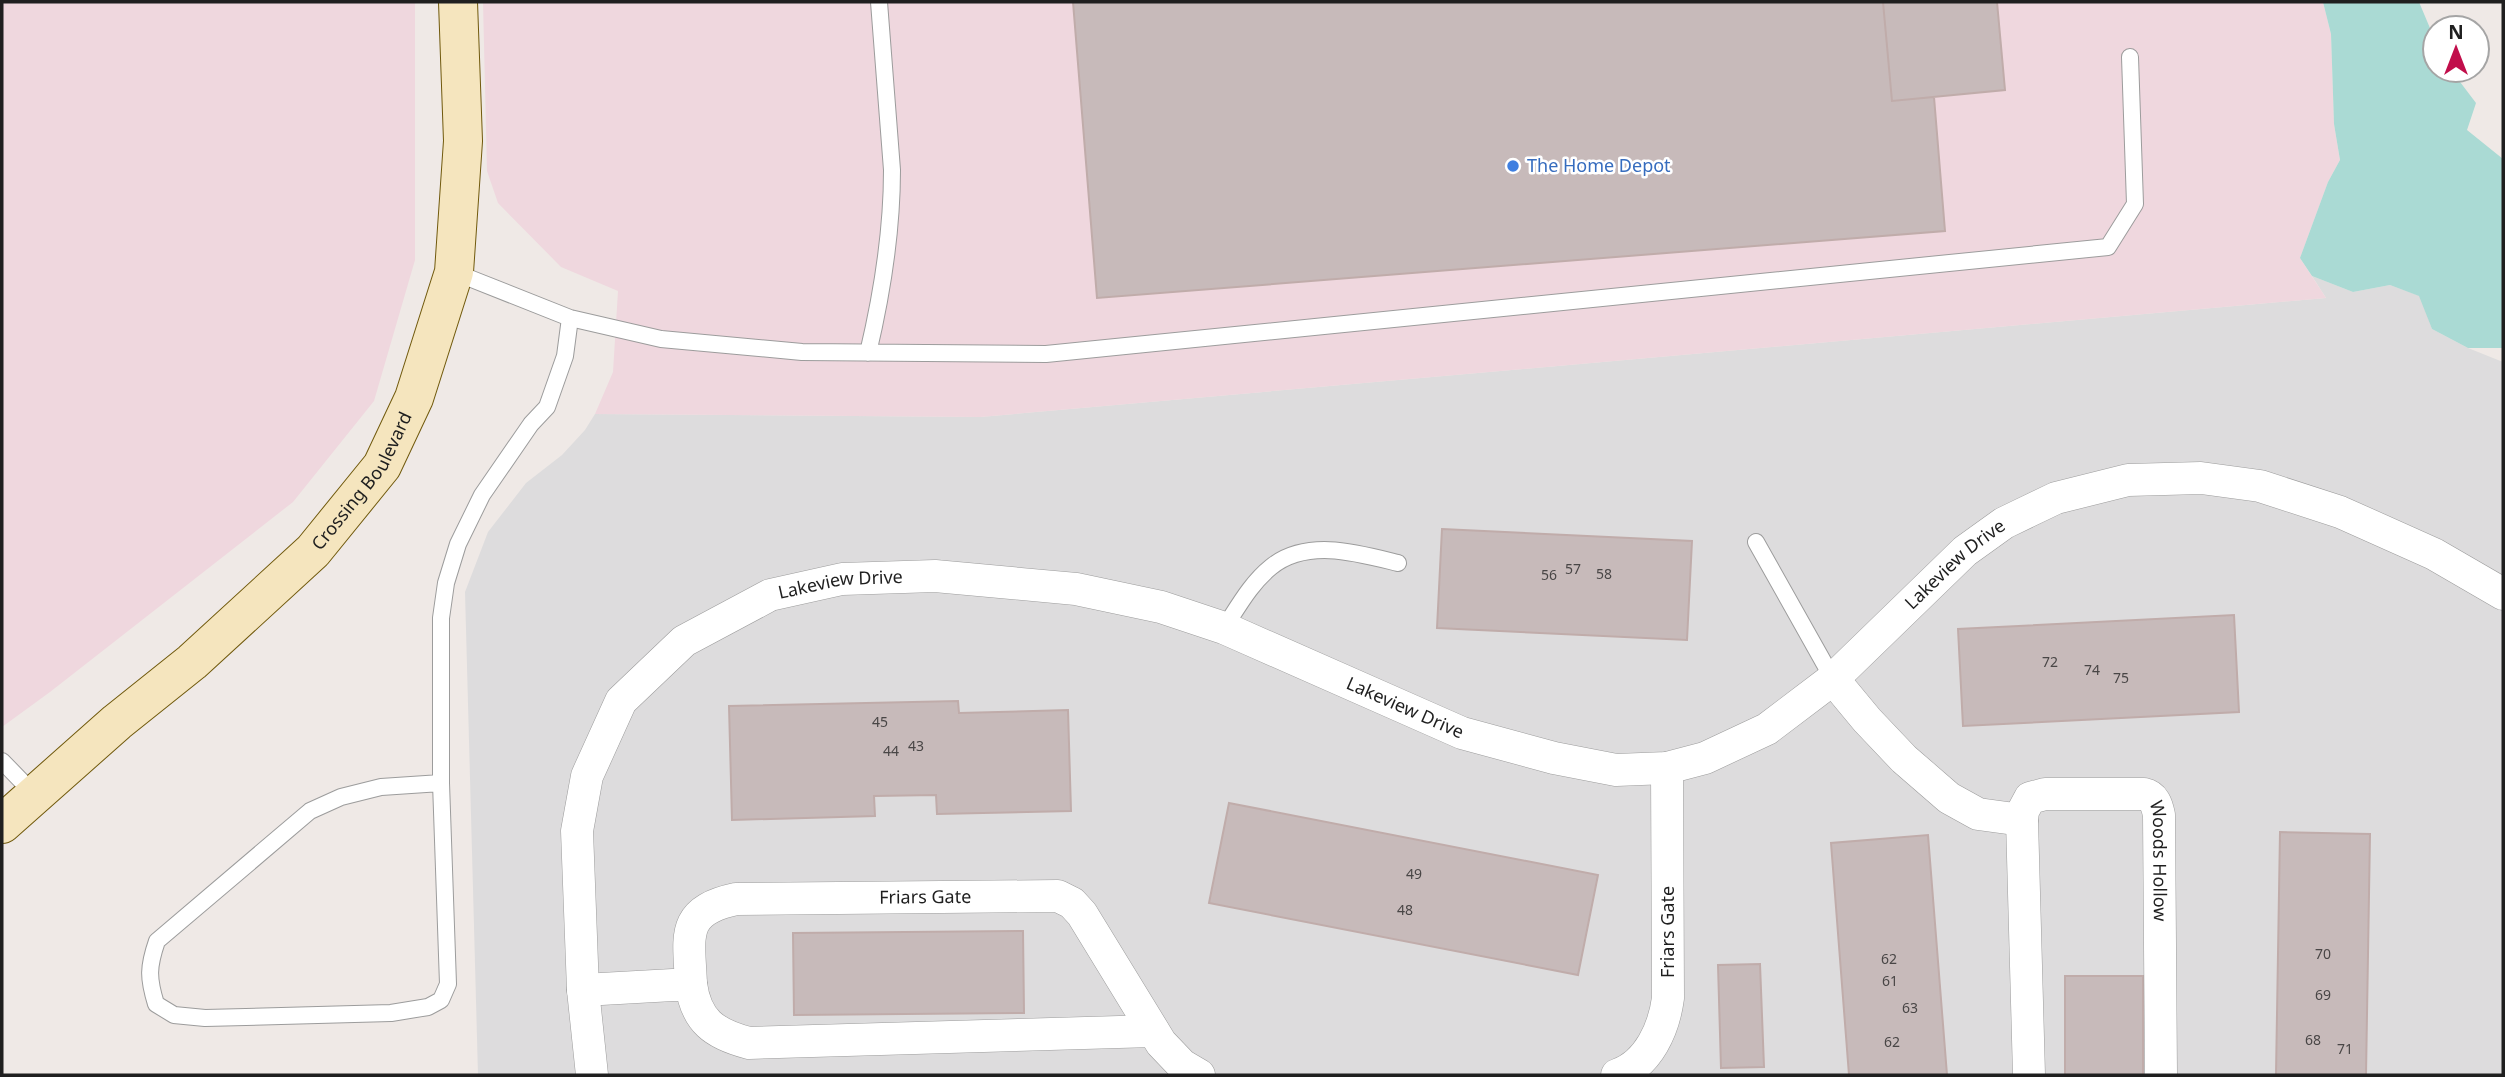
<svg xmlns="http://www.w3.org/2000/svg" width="2505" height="1077" viewBox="0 0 2505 1077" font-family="'Noto Sans',sans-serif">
	<rect width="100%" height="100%" fill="#efe9e6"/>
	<path fill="#dddcdd" d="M2312 276 2353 292 2390 285 2420 296 2432 329 2468 348 2503 362V1075H478L465 592 488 532 526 483 562 455 585 430 595 414 980 417 2326 298Z"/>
	<path fill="#efd7de" d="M2 2H415V260L374 401 293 502 50 692 2 727Z
		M483 2H2323L2331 34 2334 124 2340 160 2328 182 2300 258 2326 298 980 417 595 414 613 372 618 291 561 267 498 203 487 171Z"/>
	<path fill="#aadad4" d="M2323 2H2419L2435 40V70H2451L2476 103 2467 130 2503 159V348H2468L2432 329 2419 296 2390 285 2353 292 2312 276 2300 258 2328 182 2340 160 2334 124 2331 34Z"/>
	<path fill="#c7baba" stroke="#c0acaa" stroke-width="2" d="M1073 2H1883L1892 101 1934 97 1945 231 1097 298Z
		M1883 2H1997L2005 90 1892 101Z
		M1442 529 1692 541 1687 640 1437 628Z
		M2234 615 2239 712 1963 726 1958 629Z
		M958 701 959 713 1068 710 1071 811 937 814 936 795 874 796 875 816 732 820 729 706Z
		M1229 803 1598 875 1578 975 1209 903Z
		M2280 832 2370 834 2366 1075H2276Z
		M1928 835 1947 1075H1849L1831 843Z
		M1023 931 1024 1013 794 1015 793 933Z
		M1760 964 1764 1067 1721 1068 1718 965Z
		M2065 976H2143V1075H2065Z"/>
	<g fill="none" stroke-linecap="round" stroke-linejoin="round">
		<defs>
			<path id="lane" d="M454 272 570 318 661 339 802 352 1046 354 2108 247 2135 204 2130 57
				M868 353C882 294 892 231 892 170L879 2
				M1756 542 1833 679
				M1224 628C1238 607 1251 583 1271 567 1307 538 1358 553 1398 563
				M2 761 35 795
				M441 783 381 787 341 797 310 811 157 941C148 967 148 978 156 1004L174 1015 205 1018 391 1013 428 1007 441 1000 448 984 441 783V618L446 583 458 544 482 495 531 424 547 407 565 356 570 318"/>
			<g id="street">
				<path d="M1833 679 1867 720 1904 759 1949 798 1978 814 2022 820"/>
				<path id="s1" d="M691 984C689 936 680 911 736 899L1058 896 1072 903 1082 914 1161 1043 1182 1065 1199 1075"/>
				<path d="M583 990 691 984C696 1021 714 1034 749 1043L1153 1031"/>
				<path id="s2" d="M592 1075 583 990 577 831 587 776 621 701 684 641 770 595 842 579 935 576 1076 589 1161 607 1224 628 1462 733 1554 758 1616 770 1667 768 1705 758 1767 729 1833 679 1965 551 2004 523 2056 498 2128 480 2201 478 2260 486 2340 512 2434 554 2503 594"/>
				<path d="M1617 1075C1649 1064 1664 1028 1668 998L1667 768"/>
				<path id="s3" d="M2029 1075 2022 820 2023 811 2030 798 2045 794H2144C2154 796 2157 805 2159 815L2161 1075"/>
			</g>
			<g id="secondary">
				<path id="s4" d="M2 824 117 722 192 662 313 551 382 466 414 398 454 272 463 141 458 2"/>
			</g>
		</defs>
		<use href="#lane" stroke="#9c9c9c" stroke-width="18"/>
		<use href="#street" stroke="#9c9c9c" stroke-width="33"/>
		<use href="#secondary" stroke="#70590c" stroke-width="40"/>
		<use href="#lane" stroke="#fff" stroke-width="16"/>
		<use href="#street" stroke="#fff" stroke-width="32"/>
		<use href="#secondary" stroke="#f5e5be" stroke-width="38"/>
	</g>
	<circle fill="#3f7fe0" stroke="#fff" stroke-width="2.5" cx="1513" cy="166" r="7"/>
	<g text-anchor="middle" stroke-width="5" stroke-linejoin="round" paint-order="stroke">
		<g font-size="14" fill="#494646">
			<text x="1573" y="574">57</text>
			<text x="1604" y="579">58</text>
			<text x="1549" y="580">56</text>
			<text x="2050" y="667">72</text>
			<text x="2092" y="675">74</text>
			<text x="2121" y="683">75</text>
			<text x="880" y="727">45</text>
			<text x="916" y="751">43</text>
			<text x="891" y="756">44</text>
			<text x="1414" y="879">49</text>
			<text x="1405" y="915">48</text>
			<text x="2323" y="959">70</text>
			<text x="1889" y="964">62</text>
			<text x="1890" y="986">61</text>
			<text x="2323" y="1000">69</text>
			<text x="1910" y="1013">63</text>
			<text x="2313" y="1045">68</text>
			<text x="1892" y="1047">62</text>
			<text x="2345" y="1054">71</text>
		</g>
		<g font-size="18" fill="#366cbe" stroke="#fff" text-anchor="start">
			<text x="1527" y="172">The Home Depot</text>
		</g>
		<g font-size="18" fill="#1f1f1f" stroke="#fff">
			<text dy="6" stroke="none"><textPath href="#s4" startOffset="500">Crossing Boulevard</textPath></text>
			<text dy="6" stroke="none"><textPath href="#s2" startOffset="1857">Lakeview Drive</textPath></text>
			<text dy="6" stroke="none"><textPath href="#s2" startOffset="639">Lakeview Drive</textPath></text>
			<text dy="6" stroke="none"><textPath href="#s2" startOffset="1227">Lakeview Drive</textPath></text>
			<text dy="6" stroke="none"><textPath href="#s3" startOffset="467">Woods Hollow</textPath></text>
			<text dy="6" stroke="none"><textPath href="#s1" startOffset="301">Friars Gate</textPath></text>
			<text transform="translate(1668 932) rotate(-90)" y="6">Friars Gate</text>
		</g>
	</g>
	<rect width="2505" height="1077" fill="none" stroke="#1f1f1f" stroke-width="7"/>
	<g transform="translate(2456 49)"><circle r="33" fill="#ffffff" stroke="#a5a5a5" stroke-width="2"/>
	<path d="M0-5L12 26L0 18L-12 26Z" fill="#c10e4b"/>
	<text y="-10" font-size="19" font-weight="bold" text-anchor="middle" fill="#1f1f1f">N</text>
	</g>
</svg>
